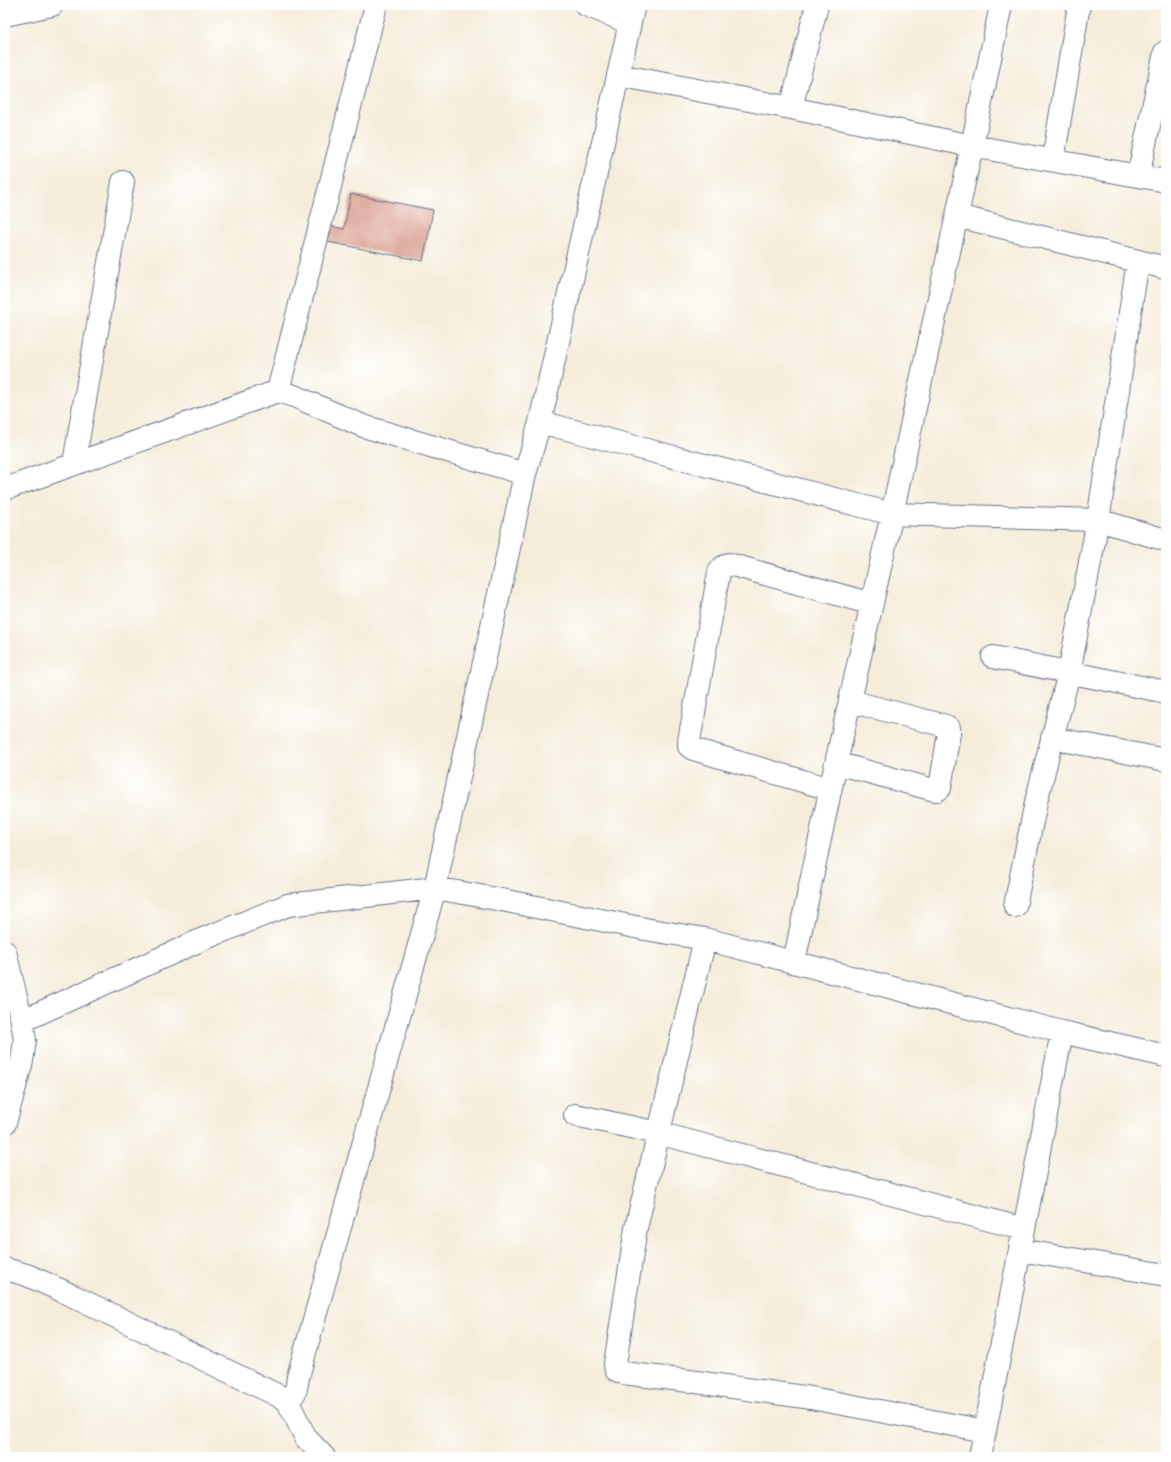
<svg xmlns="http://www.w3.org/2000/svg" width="1171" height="1462" viewBox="0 0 1171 1462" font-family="'Shantell Sans',sans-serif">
	<rect width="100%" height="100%" fill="#fff"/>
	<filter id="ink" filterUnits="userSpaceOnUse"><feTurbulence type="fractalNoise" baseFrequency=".025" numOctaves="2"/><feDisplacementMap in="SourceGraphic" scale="8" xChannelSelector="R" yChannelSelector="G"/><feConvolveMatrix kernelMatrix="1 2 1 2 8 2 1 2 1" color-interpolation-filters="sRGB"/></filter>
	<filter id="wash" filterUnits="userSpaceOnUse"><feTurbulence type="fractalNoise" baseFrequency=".012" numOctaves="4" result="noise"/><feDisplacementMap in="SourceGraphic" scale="16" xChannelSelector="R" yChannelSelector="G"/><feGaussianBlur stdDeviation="0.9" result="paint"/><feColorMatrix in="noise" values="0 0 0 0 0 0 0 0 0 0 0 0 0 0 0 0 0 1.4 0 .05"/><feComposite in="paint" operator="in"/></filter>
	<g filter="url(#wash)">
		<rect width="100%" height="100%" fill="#f5edda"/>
		<g id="blocks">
			<path fill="#da9c8e" d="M351 194 433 210 423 261 328 242 331 226 344 229Z"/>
		</g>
	</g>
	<g filter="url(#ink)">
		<use href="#blocks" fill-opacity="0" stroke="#677289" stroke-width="1"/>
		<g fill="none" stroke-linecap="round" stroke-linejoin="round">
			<defs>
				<path id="street" d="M586 5 630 23
					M1001 5 972 146 1166 181
					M5 15 52 5
					M618 75 791 108 972 146 892 514 1098 520 1166 540
					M791 108 817 5
					M1053 160 1079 5
					M1138 176 1165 52H1166
					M957 216 1166 268
					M278 391 376 5
					M540 422 892 514 836 763 794 962
					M74 463 123 182
					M5 489 278 391 294 396 363 426 525 474
					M993 657 1166 692
					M1052 738 1166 760
					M836 763 934 790H937L940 788 949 733V728L946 726 850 701
					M830 789 693 749 689 746V741L719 572 723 567 729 564 872 604
					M1015 906 1036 802 1069 673 1098 520 1138 261
					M705 939 636 1228 615 1364 616 1370 623 1373 689 1381 811 1398 985 1431
					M5 952 22 1021 25 1040 22 1061 5 1123
					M22 1021 203 939 288 905 435 888 502 900 645 929 705 939 1062 1032 1166 1056
					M575 1115 658 1133 1024 1229
					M1020 1250 1166 1275
					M5 1269 27 1275 69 1294 281 1397C297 1400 296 1389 298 1377L435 888 525 474 540 422 634 5
					M286 1398 306 1438 324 1457
					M980 1457 1062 1032"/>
			</defs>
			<use href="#street" stroke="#677289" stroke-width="24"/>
			<use href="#street" stroke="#fff" stroke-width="22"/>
		</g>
	</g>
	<rect width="1171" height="1462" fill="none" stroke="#fff" stroke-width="20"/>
</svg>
